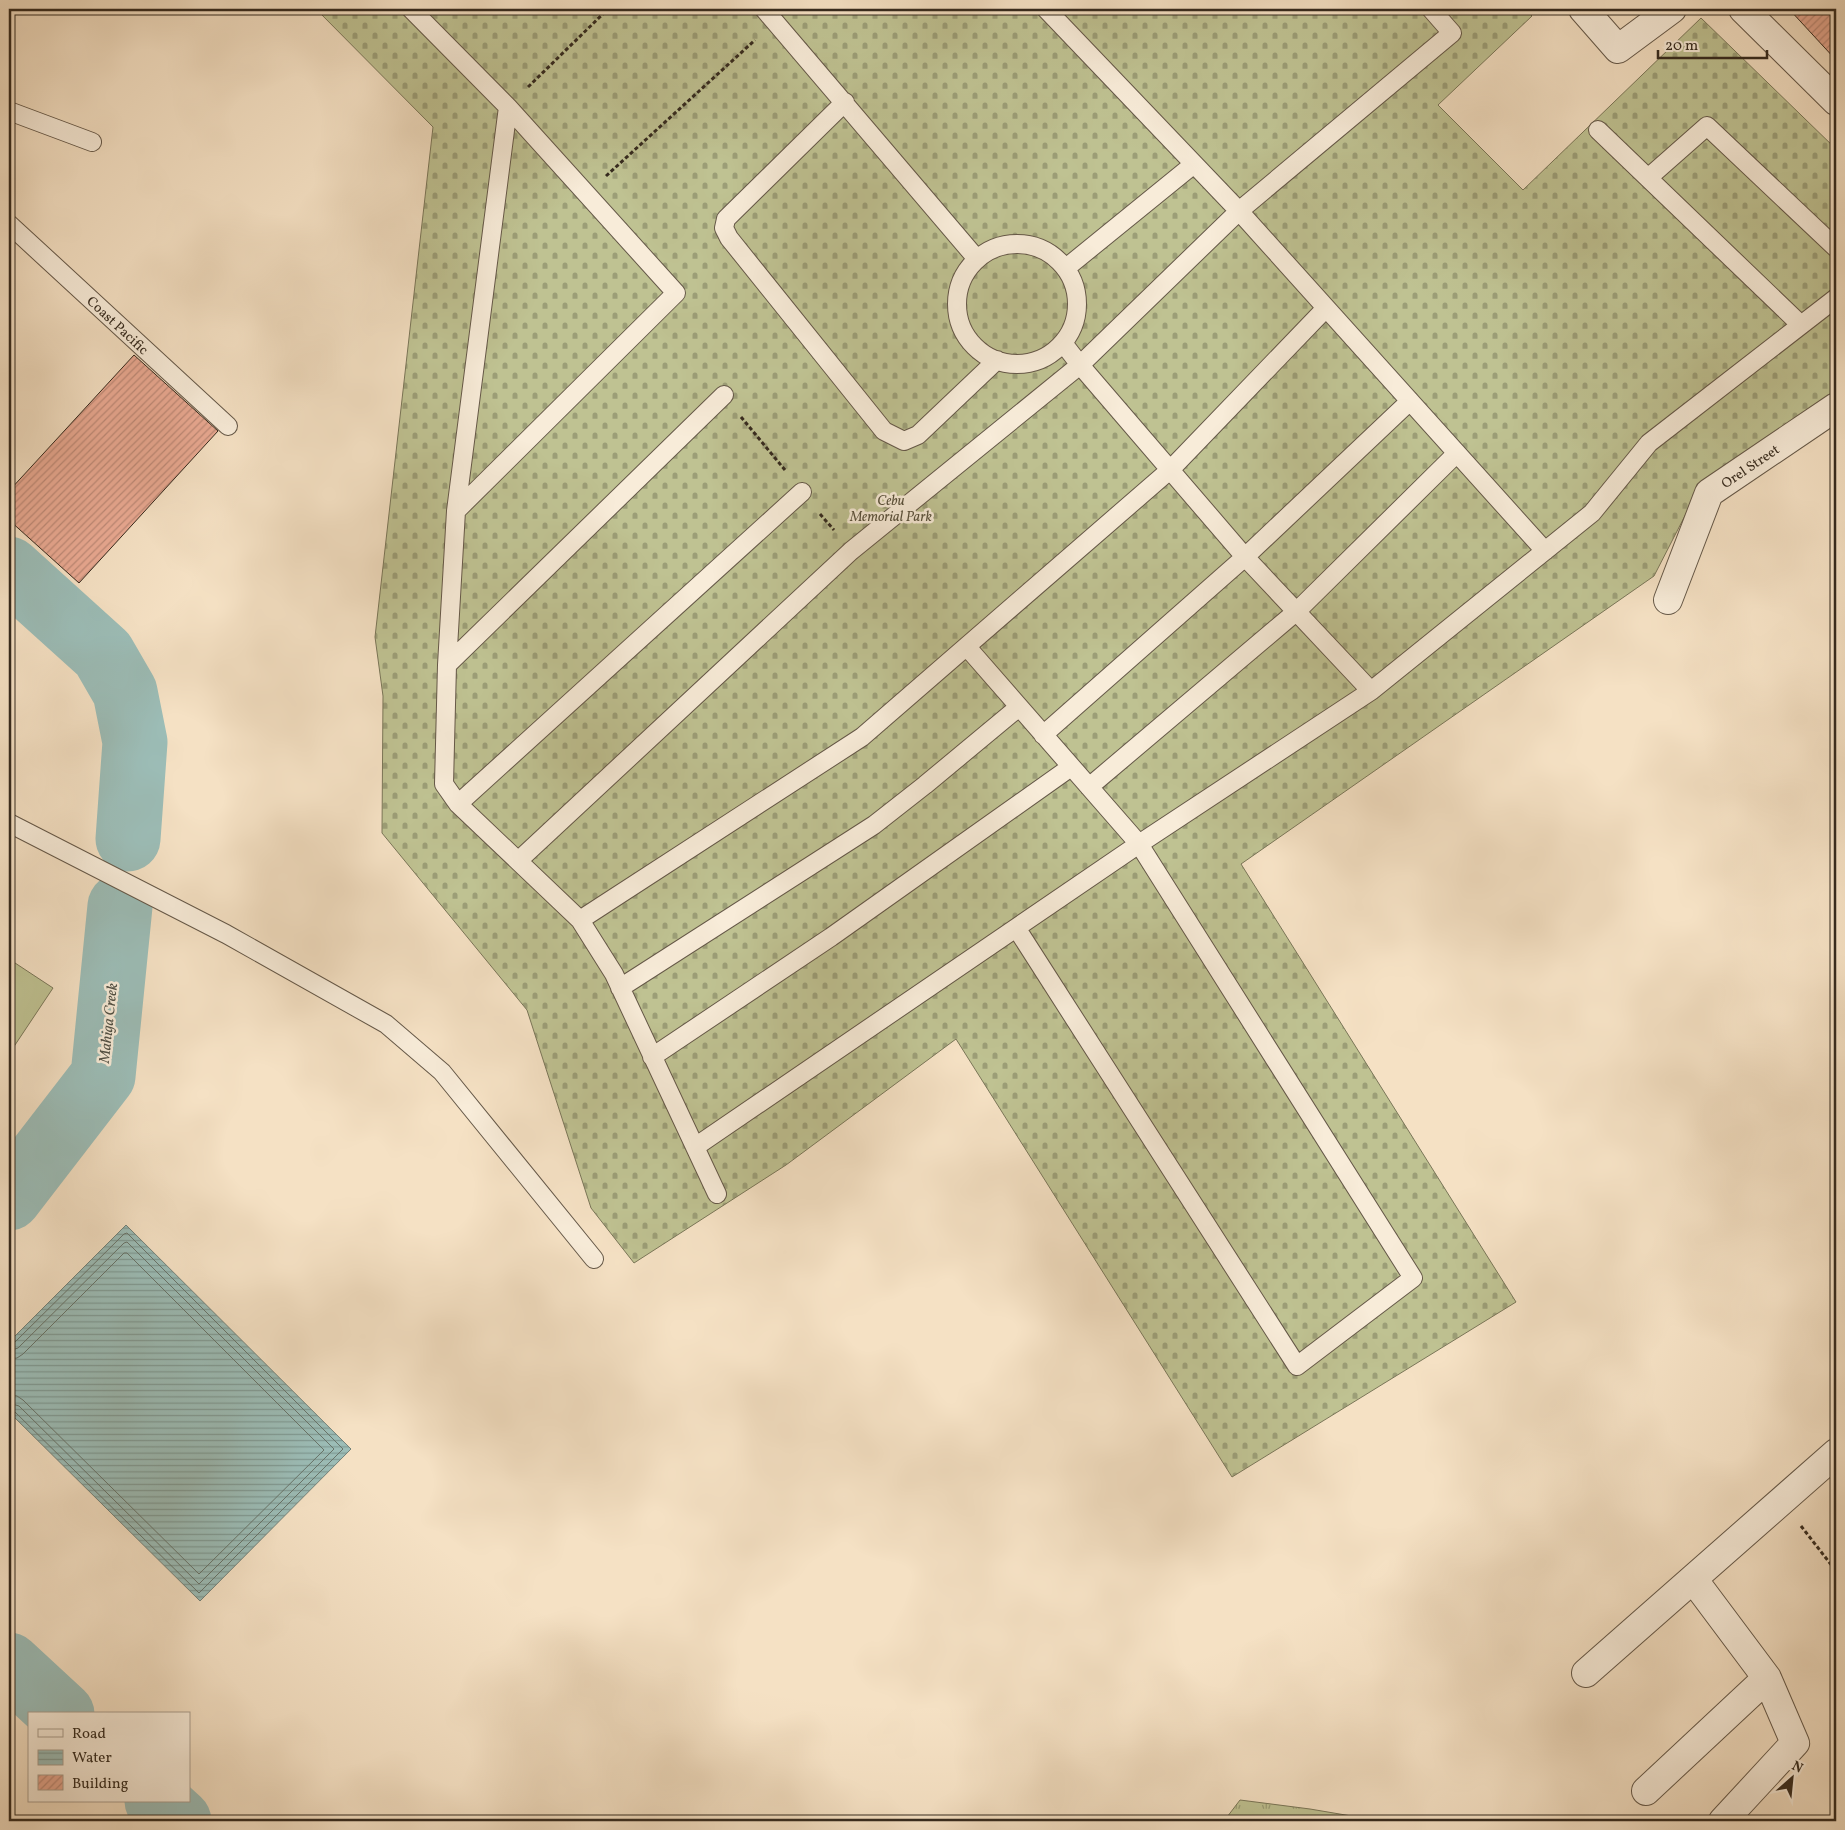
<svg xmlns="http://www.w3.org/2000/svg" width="1845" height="1830" viewBox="0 0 1845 1830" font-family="Vollkorn,serif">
	<defs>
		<pattern id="grass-tufts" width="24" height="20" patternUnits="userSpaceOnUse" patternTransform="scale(1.25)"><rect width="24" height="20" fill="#bfc292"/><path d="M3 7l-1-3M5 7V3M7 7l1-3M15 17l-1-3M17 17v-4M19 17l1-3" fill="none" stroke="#9c9e77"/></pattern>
		<pattern id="cemetery-stones" width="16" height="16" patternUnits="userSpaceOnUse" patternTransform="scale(1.25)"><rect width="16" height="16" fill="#bfc292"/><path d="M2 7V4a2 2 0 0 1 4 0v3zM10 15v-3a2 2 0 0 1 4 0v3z" fill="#9c9e77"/></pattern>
		<pattern id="water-rules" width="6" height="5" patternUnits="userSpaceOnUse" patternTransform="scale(1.25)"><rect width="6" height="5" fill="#9cbdb7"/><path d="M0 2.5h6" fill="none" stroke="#809a94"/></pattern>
		<pattern id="building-hatch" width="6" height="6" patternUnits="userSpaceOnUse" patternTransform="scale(1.25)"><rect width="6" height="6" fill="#e9a992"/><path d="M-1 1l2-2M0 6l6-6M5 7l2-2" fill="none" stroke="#be8a77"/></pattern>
	</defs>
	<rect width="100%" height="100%" fill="#f5e1c4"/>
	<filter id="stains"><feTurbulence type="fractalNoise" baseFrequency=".004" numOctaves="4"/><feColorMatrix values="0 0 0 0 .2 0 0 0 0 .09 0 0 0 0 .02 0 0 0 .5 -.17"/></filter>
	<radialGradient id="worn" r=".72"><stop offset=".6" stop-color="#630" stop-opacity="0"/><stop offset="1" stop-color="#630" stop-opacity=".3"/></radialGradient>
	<path fill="url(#grass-tufts)" stroke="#7a7658" d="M1240 1800 1310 1809 1381 1821H1224Z"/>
	<path fill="url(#cemetery-stones)" stroke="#7a7658" d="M316 9H1525L1532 16 1438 105 1523 190 1701 18 1836 149V396L1692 502 1654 576 1241 864 1516 1302 1232 1477 956 1039 786 1165 634 1263 591 1208 527 1010 382 833 383 696 375 637 433 127Z"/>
	<path fill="#bfc292" stroke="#7a7658" d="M9 959 53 988 9 1054Z"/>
	<path fill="url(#water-rules)" stroke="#73827a" d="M126 1225 351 1449 200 1601 9 1412V1342Z"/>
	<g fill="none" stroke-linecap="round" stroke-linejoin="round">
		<path stroke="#68746a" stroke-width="1" d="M9 1345 14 1343 124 1234 127 1233 343 1449 199 1593 14 1411 9 1409
			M9 1351 18 1348 124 1243 127 1242 334 1449 199 1584 19 1406 9 1403
			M9 1359 17 1358 23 1354 124 1253H127L324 1450 199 1574 23 1400 17 1396 9 1395"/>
		<path stroke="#9cbdb7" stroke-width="65" d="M9 569 103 654 125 692 135 742 128 839
			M9 1198 103 1076 120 906
			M9 1665 62 1714
			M157 1801 179 1821"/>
	</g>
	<path fill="url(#building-hatch)" stroke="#352a1e" d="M1789 9H1836V60Z
		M134 355 218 431 79 583 9 520V491Z"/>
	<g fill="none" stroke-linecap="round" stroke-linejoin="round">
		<defs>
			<path id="lane" d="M411 9 508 107 456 511 447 665 444 784 458 804 580 920 614 974 717 1194
				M764 9 977 259
				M1046 9 1239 211 1545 551
				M845 102 726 219 724 228 729 238 884 431 904 441 918 435 997 360
				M9 111 92 142
				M1598 130 1801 325
				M1648 178 1707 126 1836 248
				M9 224 228 426
				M957 304a60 60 0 1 1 120 0a60 60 0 1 1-120 0Z
				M1066 268 1194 164
				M1063 343 1080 365 1245 557 1371 691
				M456 511 676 293 508 107
				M967 647 1139 844 1413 1278 1297 1366 1017 929
				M447 665 724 395
				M1043 735 1245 557 1410 401
				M1089 787 1297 611 1457 453
				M458 804 802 492
				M9 823 226 934 386 1024 442 1072 594 1259
				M518 861 851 551 1080 365 1239 211 1452 33 1431 9
				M580 920 862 737 1171 469 1326 308
				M620 988 874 825 925 785 1019 707
				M652 1057 831 937 1071 767
				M695 1147 1139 844 1371 691 1592 513 1649 443 1836 298"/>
			<path id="street" d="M1583 9 1618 49 1672 9
				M1743 9 1836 101
				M1668 600 1709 493 1836 407
				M1693 1579 1767 1678 1795 1743 1723 1821
				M1586 1673 1836 1453
				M1646 1791 1767 1678"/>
		</defs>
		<use href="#lane" stroke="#655848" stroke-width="20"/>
		<use href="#street" stroke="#655848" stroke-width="30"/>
		<path stroke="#352a1e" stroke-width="3" stroke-dasharray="4 2.5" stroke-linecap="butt" d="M528 87 608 9
			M606 176 755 40
			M741 417 785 470
			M820 514 834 530
			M1801 1526 1836 1571"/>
		<use href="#lane" stroke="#f8ecd9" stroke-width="18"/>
		<use href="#street" stroke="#f8ecd9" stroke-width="28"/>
	</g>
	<g text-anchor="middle" stroke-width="5" stroke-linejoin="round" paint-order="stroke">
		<g font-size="14" fill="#352a1e" stroke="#f8ecd9">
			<text transform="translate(118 325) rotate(43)" y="5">Coast Pacific</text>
			<text transform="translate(1750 466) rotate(-34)" y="5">Orel Street</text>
		</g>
		<g font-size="14" font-style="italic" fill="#58503b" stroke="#f8ecd9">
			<text x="891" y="505">Cebu<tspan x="891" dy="16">Memorial Park</tspan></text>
		</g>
		<g font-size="15" font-style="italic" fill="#4f4f44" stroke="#f8ecd9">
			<text transform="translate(108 1023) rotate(-84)" y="5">Mahiga Creek</text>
		</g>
	</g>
	<rect width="1845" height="1830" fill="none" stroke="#f5e1c4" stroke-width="30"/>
	<rect x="10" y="10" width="1825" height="1810" fill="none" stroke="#352a1e" stroke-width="2.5"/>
	<rect x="15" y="15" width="1815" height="1800" fill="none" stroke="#352a1e"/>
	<rect x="28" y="1712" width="162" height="90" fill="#f8ecd9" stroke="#aa9e8e"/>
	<rect x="38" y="1729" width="25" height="8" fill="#f8ecd9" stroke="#aa9e8e"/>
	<text x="72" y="1738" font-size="15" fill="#352a1e">Road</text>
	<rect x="38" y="1750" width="25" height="15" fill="url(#water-rules)" stroke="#aa9e8e"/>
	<text x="72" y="1762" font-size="15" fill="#352a1e">Water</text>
	<rect x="38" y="1775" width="25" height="15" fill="url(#building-hatch)" stroke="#aa9e8e"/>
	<text x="72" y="1788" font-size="15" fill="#352a1e">Building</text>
	<g transform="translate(1792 1778) rotate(27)" stroke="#f8ecd9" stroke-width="4" paint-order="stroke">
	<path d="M0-4L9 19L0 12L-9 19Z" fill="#352a1e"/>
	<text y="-8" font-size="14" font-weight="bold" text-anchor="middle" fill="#352a1e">N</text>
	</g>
	<path d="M1658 50v8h109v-8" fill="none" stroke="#352a1e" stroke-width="2.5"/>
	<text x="1665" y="50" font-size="15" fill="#352a1e" stroke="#f8ecd9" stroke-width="4" paint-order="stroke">20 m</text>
	<rect width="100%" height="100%" filter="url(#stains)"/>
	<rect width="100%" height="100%" fill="url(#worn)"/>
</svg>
